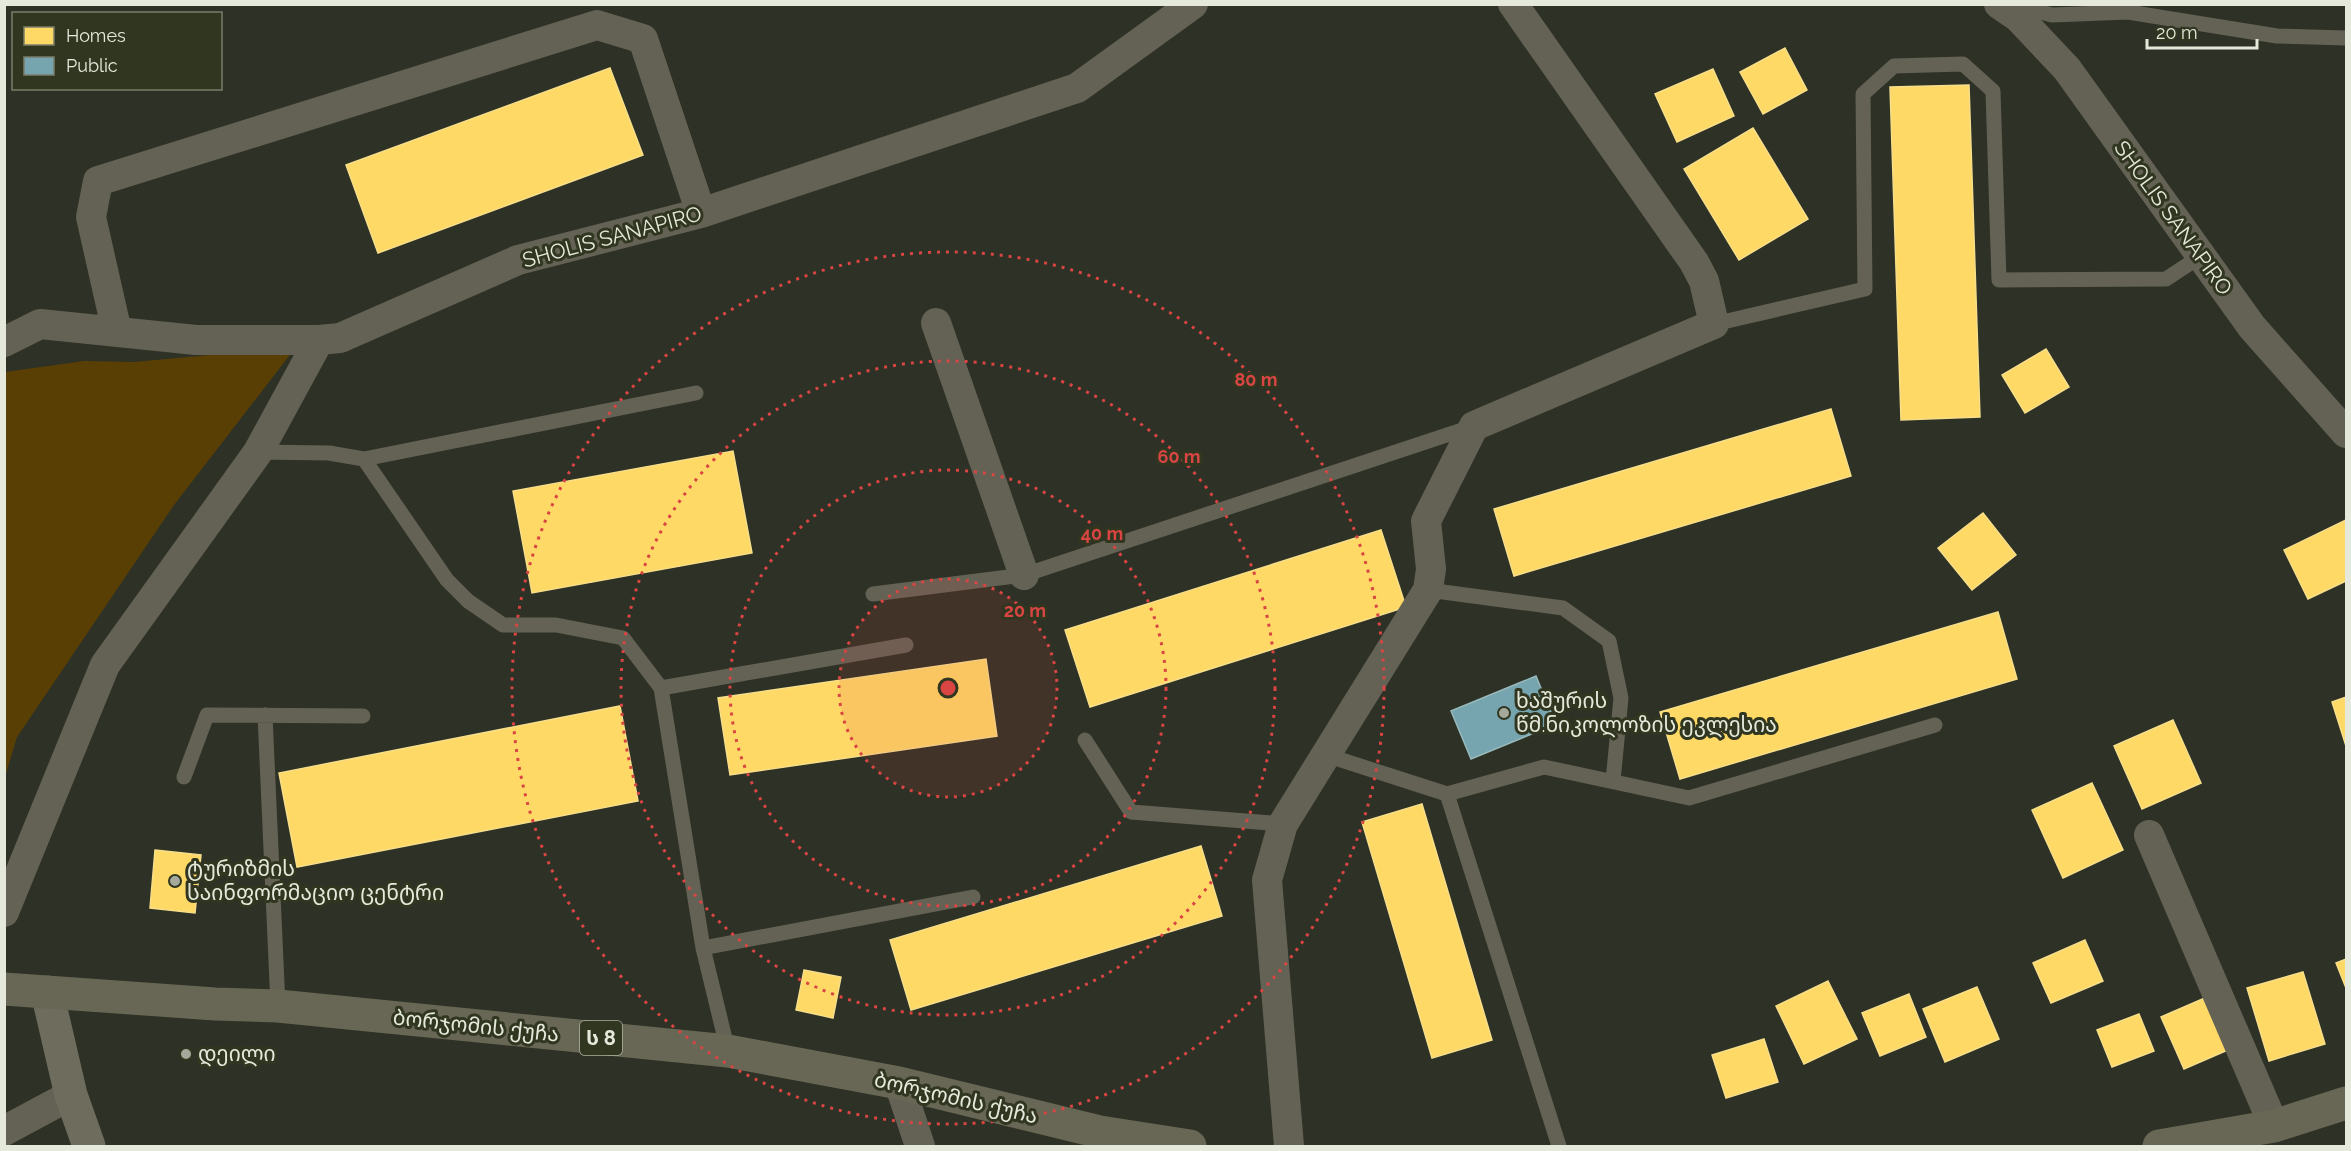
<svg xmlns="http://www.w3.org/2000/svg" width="2351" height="1151" viewBox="0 0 2351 1151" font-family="Raleway,'Noto Sans Georgian',sans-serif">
	<rect width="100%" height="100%" fill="#2e3125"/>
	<path fill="#5a3f05" d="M296 347 174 505 17 737 5 777V372L84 361 134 362Z"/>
	<path fill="#ffd966" stroke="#f7de89" stroke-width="1.5" d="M1785 48 1807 90 1763 114 1740 72Z
		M610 68 643 155 378 253 346 165Z
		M1713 69 1734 116 1677 142 1655 94Z
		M1969 85 1980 417 1901 420 1890 87Z
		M1753 128 1808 219 1739 260 1684 169Z
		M2046 349 2069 387 2025 413 2002 375Z
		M1831 409 1851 476 1514 576 1494 509Z
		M733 451 752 553 532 593 513 491Z
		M1983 513 2016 555 1972 590 1938 548Z
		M2346 520V581L2308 599 2284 550Z
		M1381 530 1406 607 1090 707 1065 630Z
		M1998 612 2017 679 1680 779 1660 712Z
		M986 659 997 736 730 775 718 698Z
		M2346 697V746L2332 702Z
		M620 706 638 801 297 867 279 773Z
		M2173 720 2201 783 2142 809 2114 746Z
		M2092 783 2123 850 2063 878 2032 810Z
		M1422 804 1492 1040 1432 1058 1362 822Z
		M1201 846 1222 916 911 1010 890 940Z
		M155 850 201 855 195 913 150 908Z
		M2085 940 2103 981 2051 1003 2033 963Z
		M2346 959V988L2336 963Z
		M804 970 841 977 833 1018 796 1010Z
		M2303 972 2325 1044 2269 1061 2247 988Z
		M1828 981 1857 1039 1804 1064 1776 1006Z
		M1977 987 1999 1039 1945 1062 1923 1009Z
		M1909 994 1926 1037 1880 1056 1862 1013Z
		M2207 997 2230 1049 2184 1069 2161 1017Z
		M2139 1014 2154 1051 2112 1067 2097 1030Z
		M1764 1039 1778 1082 1726 1098 1712 1055Z"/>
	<path fill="#76a5af" stroke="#97b9bc" stroke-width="1.5" d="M1536 676 1556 724 1471 759 1451 711Z"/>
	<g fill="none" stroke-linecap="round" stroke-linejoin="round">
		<path stroke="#646255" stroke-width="15" d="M2014 5 2052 15 2128 12 2277 36 2346 38
			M1714 324 1865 289 1863 94 1894 66 1963 64 1993 91 1999 280 2166 279 2201 256
			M258 452 329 453 364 459 447 580 468 601 503 625H556L623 638 661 688
			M364 459 696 393
			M1428 590 1563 608 1609 641 1621 698 1613 781
			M873 594 1024 575 1471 427
			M265 715 278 1006
			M1085 740 1131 812 1283 824
			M1326 755 1447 794 1544 767 1689 798 1935 725
			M184 777 207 715 363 716
			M1447 794 1559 1146
			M703 948 973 897
			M728 1051 703 948 661 688 906 645"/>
		<path stroke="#646255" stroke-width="30" d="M1999 4 2018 17 2067 69 2252 327 2346 433
			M936 323 1024 575
			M117 332 91 217 98 181 597 25 643 39 701 213
			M4 342 40 324 196 340H319L340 338 518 260 701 213 1077 88 1193 4
			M2149 835 2274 1126
			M4 912 105 665 258 452 319 340
			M899 1083 920 1146
			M4 1131 71 1095
			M1289 1146 1267 880 1283 824 1428 590 1431 569 1426 521 1474 426 1714 324 1704 281 1694 262 1513 4"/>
		<path stroke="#6e6c5d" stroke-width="33" d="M47 992 71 1095 89 1146"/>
		<path stroke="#686755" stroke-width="33" d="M4 989 215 1004 278 1006 728 1051 899 1083 1100 1132 1190 1146
			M2159 1146 2274 1126 2346 1103"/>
	</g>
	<circle cx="948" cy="688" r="109" fill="#d84543" fill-opacity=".12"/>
	<g fill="none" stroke="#d84543" stroke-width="3" stroke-dasharray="3 6">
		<circle cx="948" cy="688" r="109"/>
		<circle cx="948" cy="688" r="218"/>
		<circle cx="948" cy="688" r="327"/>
		<circle cx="948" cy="688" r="436"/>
	</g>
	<g fill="#a5a99b" stroke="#313620" stroke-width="2">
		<circle cx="1504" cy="713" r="6"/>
		<circle cx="175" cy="881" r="6"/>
		<circle cx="186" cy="1054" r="6"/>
	</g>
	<g text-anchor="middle" stroke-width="6" stroke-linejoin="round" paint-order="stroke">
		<rect fill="#313620" stroke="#afb3a3" stroke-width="1.5" x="580" y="1021" width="42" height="34" rx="4.5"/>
		<g font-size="20" font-weight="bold" fill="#e5e9db">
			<text x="601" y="1045">ს 8</text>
		</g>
		<g font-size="21" fill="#e5e9db" stroke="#313620">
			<text transform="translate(2173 218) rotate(54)" y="7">SHOLIS SANAPIRO</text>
			<text transform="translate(612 237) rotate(-15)" y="7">SHOLIS SANAPIRO</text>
			<text transform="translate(476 1026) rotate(6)" y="7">ბორჯომის ქუჩა</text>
			<text transform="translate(956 1098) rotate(13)" y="7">ბორჯომის ქუჩა</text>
		</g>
		<g font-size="21" fill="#e5e9db" stroke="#313620" text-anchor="start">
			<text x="1516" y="708">ხაშურის<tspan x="1516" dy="24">წმ.ნიკოლოზის ეკლესია</tspan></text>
			<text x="187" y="876">ტურიზმის<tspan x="187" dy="24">საინფორმაციო ცენტრი</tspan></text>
			<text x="198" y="1061">დეილი</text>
		</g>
	</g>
	<circle cx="948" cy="688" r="9" fill="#d84543" stroke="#313620" stroke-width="3"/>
	<g font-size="18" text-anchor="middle" font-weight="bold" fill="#d84543" stroke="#313620" stroke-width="6" stroke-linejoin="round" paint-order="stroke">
		<text x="1256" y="386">80 m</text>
		<text x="1179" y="463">60 m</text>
		<text x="1102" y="540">40 m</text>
		<text x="1025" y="617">20 m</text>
	</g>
	<rect width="2351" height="1151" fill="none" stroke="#e5e9db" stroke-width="12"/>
	<rect x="12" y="12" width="210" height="78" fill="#313620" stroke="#797e6b" stroke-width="1.5"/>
	<rect x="24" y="27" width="30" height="18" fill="#ffd966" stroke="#797e6b" stroke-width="1.5"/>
	<text x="66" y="42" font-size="18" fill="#e5e9db">Homes</text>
	<rect x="24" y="57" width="30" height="18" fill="#76a5af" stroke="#797e6b" stroke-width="1.5"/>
	<text x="66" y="72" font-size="18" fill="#e5e9db">Public</text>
	<path d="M2147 39v9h110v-9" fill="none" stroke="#e5e9db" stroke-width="3"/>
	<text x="2156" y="39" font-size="18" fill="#e5e9db" stroke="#313620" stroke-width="4.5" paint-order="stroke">20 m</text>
</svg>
